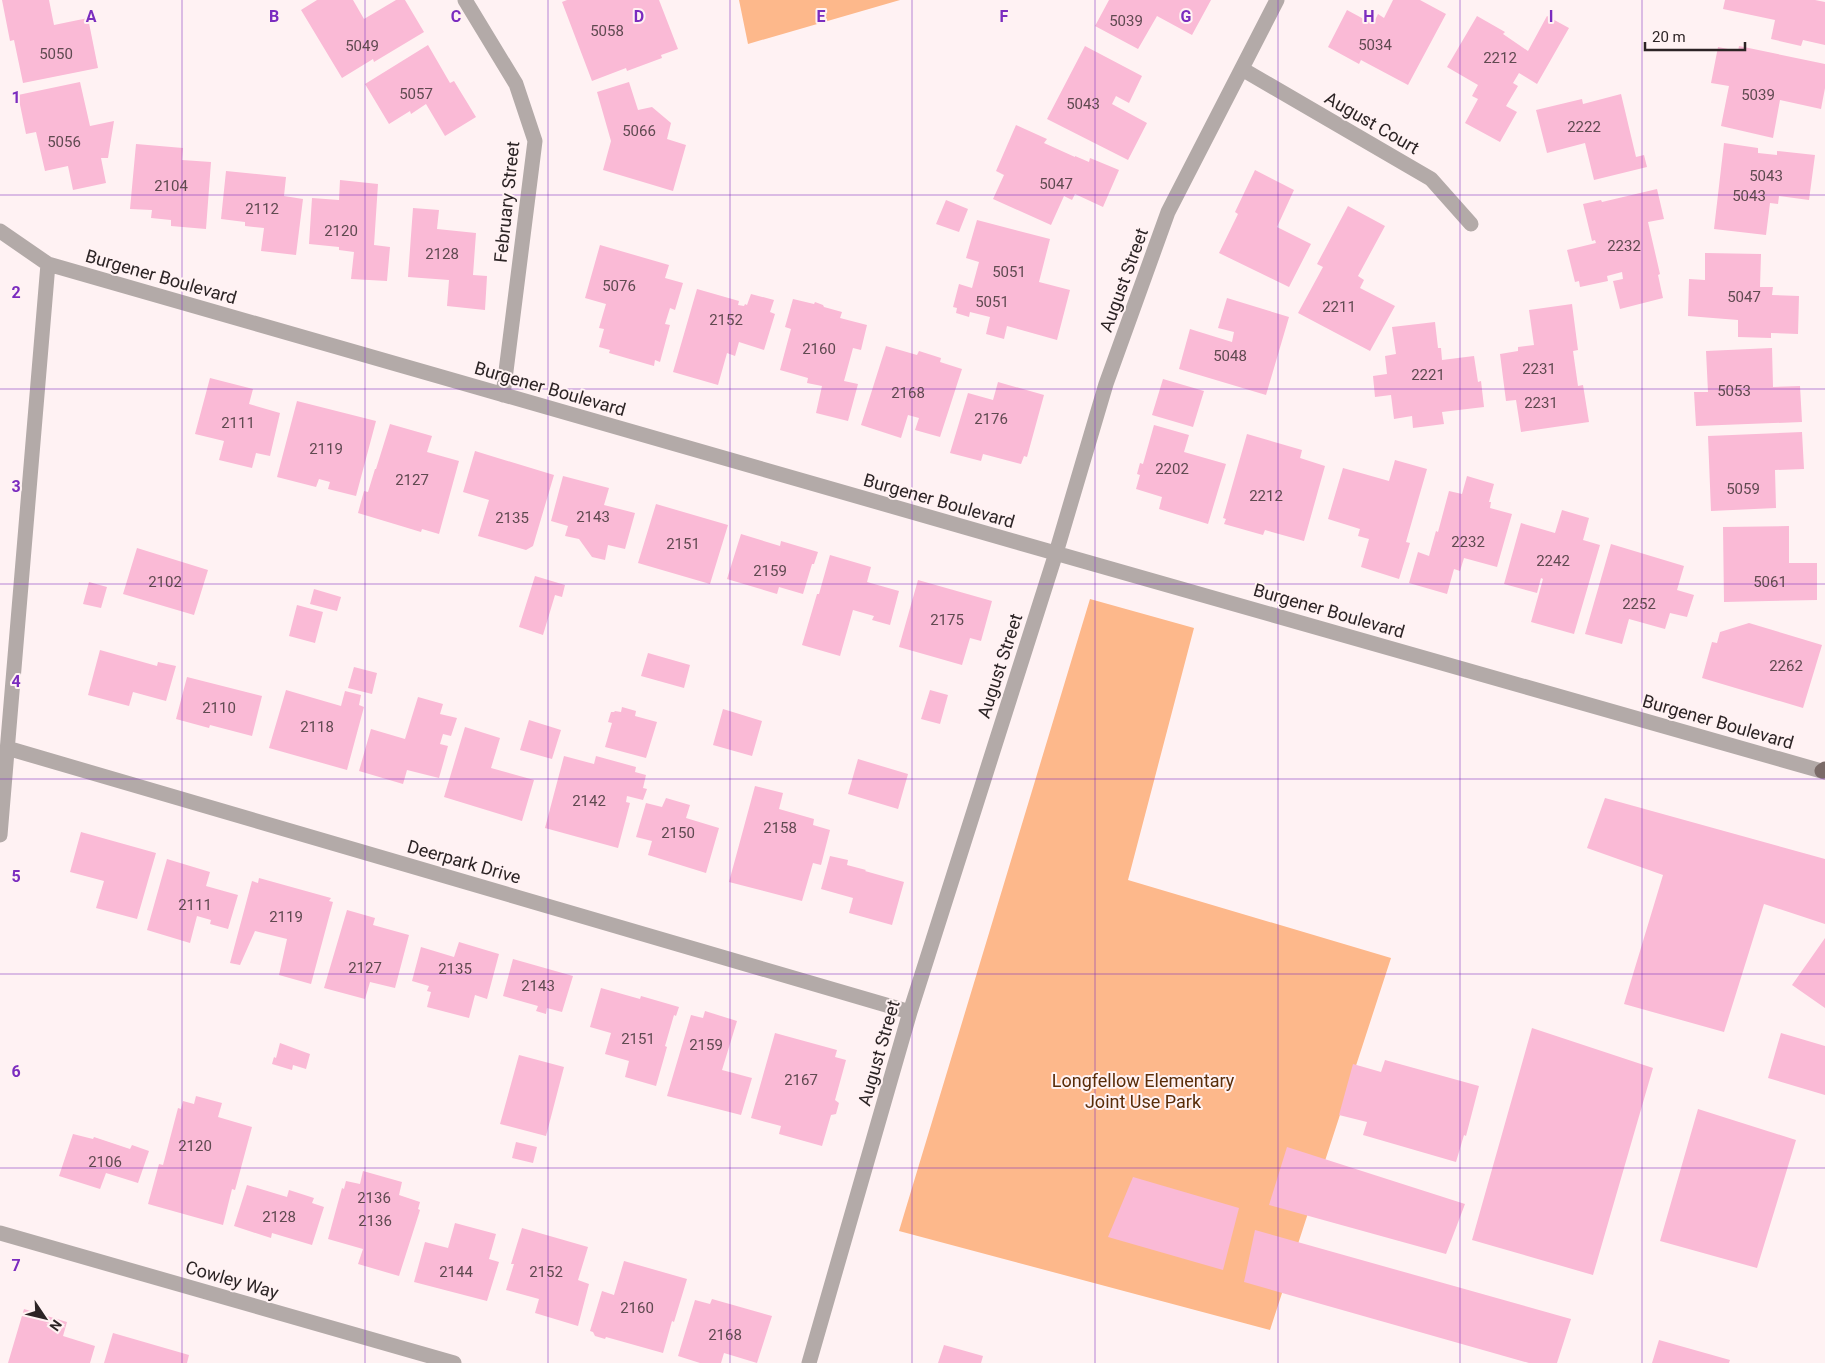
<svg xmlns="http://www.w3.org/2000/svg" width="1825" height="1363" viewBox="0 0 1825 1363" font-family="Roboto,sans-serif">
	<rect width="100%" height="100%" fill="#fff2f3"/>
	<path fill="#fdb88b" d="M739 0H900L748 44Z
		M1090 599 1194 628 1128 880 1391 958 1270 1330 899 1231Z"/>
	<path fill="#fabad6" d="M2 0H49L54 25 88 18 98 68 23 83 14 40 10 41Z
		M317 0H353L364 19 396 0H405L424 32 374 62 373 59 342 78 301 10Z
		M567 0H659L678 49 661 55 662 58 627 71 626 68 592 81 562 2Z
		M1109 0H1211L1192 35 1157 16 1138 49 1095 26Z
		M1393 0H1420L1446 14 1408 85 1361 60 1359 64 1328 47 1347 10 1373 24 1378 14 1384 18Z
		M1725 0H1815L1825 2V45L1803 40 1801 46 1771 39 1775 20 1723 9Z
		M1477 16 1505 32 1503 34 1528 51 1547 16 1569 28 1537 84 1519 73 1513 83 1518 86 1506 106 1517 112 1500 142 1465 123 1478 99 1472 96 1478 85 1447 67Z
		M428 45 450 83 454 81 476 117 445 136 426 104 411 114 410 111 389 124 365 84Z
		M1085 46 1142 76 1129 103 1116 96 1112 104 1147 123 1128 160 1047 119Z
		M1739 46 1825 64V88L1821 109 1780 100 1773 138 1721 126 1729 86 1711 83 1718 47 1738 51Z
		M80 82 90 126 114 121 108 158H101L106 183 73 190 68 166 45 171 36 132 26 134 18 95Z
		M629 82 638 110 652 107 671 123 667 139 686 145 673 191 603 170 611 141 597 92Z
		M1621 94 1636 157 1644 155 1647 167 1594 180 1585 143 1547 153 1536 110 1582 99 1583 104Z
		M1016 125 1047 139 1044 143 1075 157V156L1089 162 1090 158 1119 170 1103 207 1075 194 1072 200 1064 196 1051 225 993 199 1004 175 996 171Z
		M1724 143 1758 148V153L1777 155V151L1815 155 1809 200 1779 196 1778 204 1770 203 1766 235 1714 229Z
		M136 144 183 148 182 160 211 162 206 229 171 226V220L151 218 152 210 130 209Z
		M1255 170 1294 190 1277 227 1311 244 1289 287 1219 253 1238 214 1235 212Z
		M226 171 286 177 284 196 303 199 296 255 261 251 264 228 245 226V222L221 219Z
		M340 180 378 184 374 245 390 247 387 281 351 279 354 252 339 250V247L309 244 312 198 339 200Z
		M1657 189 1664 219 1648 222 1660 274 1658 275 1663 298 1620 309 1613 281 1623 279 1622 272 1607 276 1608 281 1580 287 1579 281 1575 282 1567 250 1596 243 1595 240 1592 241 1583 204 1601 200 1602 202Z
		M946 200 968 209 959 232 936 224Z
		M1348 206 1385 226 1358 276 1364 280 1360 288 1395 306 1370 351 1298 313 1323 267 1317 264Z
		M413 208 439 210 437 229 476 233 473 275 487 276 485 310 447 306 449 280 408 277Z
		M977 220 1050 239 1039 282 1070 290 1057 340 1007 326 1004 339 986 334 990 317 970 312 969 317 956 313 957 308 953 307 959 284 972 288 979 262 966 258Z
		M600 245 669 265 665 278 683 283 675 310 670 308 665 324 670 325 660 362 655 360 654 366 609 353 610 350 599 347 604 329 599 328 606 304 585 298Z
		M1705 253 1761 254 1760 287H1773L1772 295 1799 296 1798 334 1771 333V338L1738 337V320L1688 316 1689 279 1705 280Z
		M697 289 739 301 738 305 744 306 745 304 747 305 751 294 774 300 770 312 775 314 764 350 739 342 735 356 727 353 718 385 673 372Z
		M1227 298 1289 317 1266 395 1179 369 1190 329 1232 342 1234 332 1218 328Z
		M793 299 814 304 815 302 823 305 824 307 842 312 840 318 867 325 861 350 853 348 844 381 858 384 848 421 816 413 822 386 807 383 808 378 780 370 791 329 785 327Z
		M1572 304 1578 350 1573 351 1578 386 1583 385 1589 422 1521 432 1516 400 1506 401 1500 354 1518 351V347L1534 345 1529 310Z
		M1435 322 1438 348H1441L1442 360 1474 356 1478 382 1481 381 1484 407 1442 412 1444 424 1413 428 1412 416 1394 419 1391 395 1375 397 1373 376 1387 374 1385 356 1396 354 1392 327Z
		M886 346 917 355 919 351 941 358 940 362 962 369 940 437 915 430 919 418 908 415 901 438 861 425Z
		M1772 348 1773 387 1800 386 1802 422 1696 426 1694 392H1708L1706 351Z
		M210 378 253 389 249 404 280 413 270 456 256 453 252 468 219 460 224 441 195 434Z
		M1163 379 1204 391 1193 427 1152 415Z
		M998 382 1044 395 1027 457 1024 456 1021 464 983 454 981 461 950 453 968 393 993 400Z
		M297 401 376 421 356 496 328 489 330 482 319 479 316 487 277 477Z
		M390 424 432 436 427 452 459 461 439 534 422 529 421 532 358 513 364 491 368 492 375 469H376Z
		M1154 425 1189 435 1184 452 1226 464 1208 524 1159 509 1162 497 1136 489 1140 475 1137 474 1140 463 1143 464Z
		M1802 432 1804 469 1775 470 1776 508 1711 511 1708 436Z
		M1247 434 1302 450 1300 458 1325 466 1304 541 1265 530 1263 535 1224 524 1226 519 1223 518Z
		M475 451 554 475 533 546 526 550 478 536 489 500 463 492Z
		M1395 460 1427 469 1406 542 1410 543 1399 579 1361 567 1369 539 1358 536 1360 529 1328 519 1343 468 1389 481Z
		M563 476 609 488 604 505 635 513 625 549 608 545 605 560 592 557 579 539 565 536 568 526 551 521Z
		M1467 476 1494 484 1489 502H1491L1490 508 1512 514 1497 567 1464 558 1460 571 1454 569 1447 594 1409 583 1418 552 1429 556 1436 531 1438 532 1449 491 1462 494Z
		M656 504 728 525 710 584 638 563Z
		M1562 510 1589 518 1583 540 1600 545 1574 634 1531 622 1543 579 1541 578 1537 593 1504 584 1521 523 1555 533Z
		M1789 526V563H1817V600L1724 602 1723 527Z
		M741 534 780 546 781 541 818 552 814 564H812L803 594 779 587 777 594 727 579Z
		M1611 544 1684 566 1677 590 1694 595 1687 617 1670 613 1665 629 1629 619 1622 644 1585 634Z
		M137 548 208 570 194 615 123 594Z
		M830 555 871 567 867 582 899 591 890 625 872 620 874 616 853 610 840 656 802 645 817 594H819Z
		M535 576 565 585 562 597 555 595 543 635 519 627Z
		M918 580 992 601 981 641 970 638 962 665 899 647Z
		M89 582 107 587 101 608 83 604Z
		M314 589 341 597 337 611 310 604Z
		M297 605 323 612 315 643 289 636Z
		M1749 623 1822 645 1803 708 1702 678 1712 642 1717 643 1720 632Z
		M100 650 157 666 158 662 176 666 166 701 133 692 129 706 88 695Z
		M648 653 690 665 684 688 641 676Z
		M354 667 377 673 372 694 348 688Z
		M187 677 262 696 252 736 210 725 209 728 176 719Z
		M286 690 341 706 345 691 361 695 359 705 364 707 347 770 269 748Z
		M930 690 948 695 940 724 921 719Z
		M418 697 443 704 440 714 457 718 451 736 443 734 440 744 448 746 439 778 407 770 403 784 359 771 371 729 405 739Z
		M622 707 636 711 635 716 657 722 646 758 605 747 612 723 608 722 611 712H614L615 711 621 712Z
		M723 709 762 721 752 756 713 745Z
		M529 720 561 730 552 759 520 750Z
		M465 727 500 738 491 768 534 780 522 821 444 797Z
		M564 756 594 764 596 756 636 767 635 772 646 775 643 788 647 789 643 800 627 796 626 802 630 803 618 848 545 828Z
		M858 759 908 774 898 809 848 794Z
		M755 786 783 793 779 809 814 819 813 825 830 830 821 865 813 863 802 901 729 882Z
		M666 798 690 805 686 818 719 828 706 873 648 855 652 841 636 837 646 803 662 807Z
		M1605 798 1825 859V924L1764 904 1724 1032 1624 1004 1663 875 1587 848Z
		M81 832 156 853 137 919 96 908 104 881 70 872Z
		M830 856 848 860 847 865 866 870 865 871 904 882 892 925 849 913 853 898 821 889Z
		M167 859 210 872 206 886 238 895 228 929 210 924 211 920 197 916 190 943 147 930Z
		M259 878 331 898 329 901 333 902 311 984 279 975 287 939 255 931 240 965 230 963 252 881 258 883Z
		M347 910 375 918 373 925 409 935 395 988 370 982 365 999 324 988Z
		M1825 938V1008L1792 985Z
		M459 942 499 954 487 999 475 995 469 1018 427 1007 431 992 427 991 429 986 412 981 421 947 454 957Z
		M513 959 573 976 562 1012 547 1008 546 1014 536 1011 538 1006 503 996Z
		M601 988 640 999 641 996 679 1007 676 1016 674 1015 665 1046 667 1047 656 1086 625 1077 629 1061 605 1054 611 1033 590 1027Z
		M705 1011 737 1021 722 1070 752 1078 741 1115 667 1096 691 1015 703 1018Z
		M1532 1028 1653 1068 1593 1275 1472 1240Z
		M775 1033 837 1050 835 1057 846 1060 835 1100 839 1103 836 1114 831 1115 822 1146 779 1134 781 1126 751 1118Z
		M1781 1033 1825 1046V1095L1768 1078Z
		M280 1043 310 1054 306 1069 293 1065 292 1070 272 1064 274 1057 276 1058Z
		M519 1055 564 1067 546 1136 500 1124Z
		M1385 1060 1479 1086 1466 1136 1464 1135 1456 1162 1363 1135 1367 1122 1339 1115 1353 1064 1381 1072Z
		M196 1096 222 1103 218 1117 252 1127 235 1190 232 1189 223 1225 148 1204 159 1164 163 1165 178 1108 181 1109 183 1101 194 1104Z
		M1698 1109 1796 1140 1757 1268 1660 1241Z
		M73 1134 93 1139 94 1137 130 1149 132 1145 149 1151 138 1183 106 1173 100 1189 59 1176Z
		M516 1142 537 1147 533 1163 512 1158Z
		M1287 1147 1465 1204 1446 1254 1269 1205Z
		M363 1171 402 1182 399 1195 420 1202 418 1209 420 1210 399 1276 358 1264 363 1249 328 1239 342 1188 344 1189 346 1181 360 1184Z
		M1133 1177 1239 1208 1223 1270 1108 1237Z
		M247 1185 287 1197 289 1190 314 1198 312 1203 324 1207 312 1245 272 1233 271 1238 234 1226Z
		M455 1223 496 1234 489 1259 499 1262 487 1301 414 1282 425 1242 448 1248Z
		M522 1228 588 1247 578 1280 589 1284 578 1326 535 1313 539 1299 506 1290 514 1264H511Z
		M1255 1230 1571 1319 1557 1363H1529L1244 1282Z
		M624 1261 687 1279 674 1322 672 1321 663 1353 606 1337 605 1339 595 1336 593 1332 590 1331 602 1291 614 1295Z
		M712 1299 772 1316 757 1363 724 1353 721 1363H700L678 1356 695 1300 710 1304Z
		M24 1309 67 1322 63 1336 95 1346 90 1363H8Z
		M113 1333 189 1355 187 1363H104Z
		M1659 1340 1730 1360 1729 1363H1652Z
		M944 1345 983 1356 981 1363H938Z"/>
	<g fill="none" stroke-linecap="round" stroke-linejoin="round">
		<path stroke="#b3aaa8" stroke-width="15" d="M465 0 516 84 535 141 503 395
			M1242 69 1431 179 1471 224
			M0 231 48 264 1013 541 1825 772
			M7 748 910 1012
			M0 835 48 264
			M0 1233 454 1363
			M809 1363 910 1012 1056 553 1106 384 1168 212 1277 0"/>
		<path stroke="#7b6b68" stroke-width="15" d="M1822 771 1825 769"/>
	</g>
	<path fill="none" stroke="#7b2cbf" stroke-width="1" stroke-opacity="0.55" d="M182 0V1363M365 0V1363M548 0V1363M730 0V1363M912 0V1363M1095 0V1363M1278 0V1363M1460 0V1363M1642 0V1363M0 195H1825M0 389H1825M0 584H1825M0 779H1825M0 974H1825M0 1168H1825"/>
	<g text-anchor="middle" stroke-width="4" stroke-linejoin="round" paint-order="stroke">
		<g font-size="15" fill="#604a51">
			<text x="1126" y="26">5039</text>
			<text x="607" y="36">5058</text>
			<text x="1375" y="50">5034</text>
			<text x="362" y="51">5049</text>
			<text x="56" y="59">5050</text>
			<text x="1500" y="63">2212</text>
			<text x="416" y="99">5057</text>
			<text x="1758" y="100">5039</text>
			<text x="1083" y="109">5043</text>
			<text x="1584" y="132">2222</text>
			<text x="639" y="136">5066</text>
			<text x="64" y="147">5056</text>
			<text x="1766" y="181">5043</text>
			<text x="1056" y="189">5047</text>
			<text x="171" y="191">2104</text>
			<text x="1749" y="201">5043</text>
			<text x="262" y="214">2112</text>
			<text x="341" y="236">2120</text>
			<text x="1624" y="251">2232</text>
			<text x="442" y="259">2128</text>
			<text x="1009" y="277">5051</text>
			<text x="619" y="291">5076</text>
			<text x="1744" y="302">5047</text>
			<text x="992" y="307">5051</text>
			<text x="1339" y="312">2211</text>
			<text x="726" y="325">2152</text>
			<text x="819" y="354">2160</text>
			<text x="1230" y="361">5048</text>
			<text x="1539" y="374">2231</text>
			<text x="1428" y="380">2221</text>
			<text x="1734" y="396">5053</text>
			<text x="908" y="398">2168</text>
			<text x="1541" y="408">2231</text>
			<text x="991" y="424">2176</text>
			<text x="238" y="428">2111</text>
			<text x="326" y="454">2119</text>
			<text x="1172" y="474">2202</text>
			<text x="412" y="485">2127</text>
			<text x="1743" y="494">5059</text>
			<text x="1266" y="501">2212</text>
			<text x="593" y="522">2143</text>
			<text x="512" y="523">2135</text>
			<text x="1468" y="547">2232</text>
			<text x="683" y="549">2151</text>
			<text x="1553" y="566">2242</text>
			<text x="770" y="576">2159</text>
			<text x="165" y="587">2102</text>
			<text x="1770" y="587">5061</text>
			<text x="1639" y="609">2252</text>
			<text x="947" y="625">2175</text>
			<text x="1786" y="671">2262</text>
			<text x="219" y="713">2110</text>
			<text x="317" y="732">2118</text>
			<text x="589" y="806">2142</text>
			<text x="780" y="833">2158</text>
			<text x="678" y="838">2150</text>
			<text x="195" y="910">2111</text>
			<text x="286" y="922">2119</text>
			<text x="365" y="973">2127</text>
			<text x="455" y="974">2135</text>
			<text x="538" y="991">2143</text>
			<text x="638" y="1044">2151</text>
			<text x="706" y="1050">2159</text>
			<text x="801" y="1085">2167</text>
			<text x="195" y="1151">2120</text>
			<text x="105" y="1167">2106</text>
			<text x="374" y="1203">2136</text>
			<text x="279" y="1222">2128</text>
			<text x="375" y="1226">2136</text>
			<text x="456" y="1277">2144</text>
			<text x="546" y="1277">2152</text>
			<text x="637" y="1313">2160</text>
			<text x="725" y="1340">2168</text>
		</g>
		<g font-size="18" fill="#2c2425" stroke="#fff2f3">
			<text transform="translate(1372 123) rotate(30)" y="6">August Court</text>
			<text transform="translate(507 202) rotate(-84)" y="6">February Street</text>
			<text transform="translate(161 277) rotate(16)" y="6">Burgener Boulevard</text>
			<text transform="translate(1124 280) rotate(-70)" y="6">August Street</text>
			<text transform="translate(550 389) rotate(16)" y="6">Burgener Boulevard</text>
			<text transform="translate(939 501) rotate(16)" y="6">Burgener Boulevard</text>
			<text transform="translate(1329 611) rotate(16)" y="6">Burgener Boulevard</text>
			<text transform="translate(1000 666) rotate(-72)" y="6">August Street</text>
			<text transform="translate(1718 722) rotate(16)" y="6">Burgener Boulevard</text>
			<text transform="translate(464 862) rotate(16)" y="6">Deerpark Drive</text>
			<text transform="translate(879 1053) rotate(-74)" y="6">August Street</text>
			<text transform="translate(232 1280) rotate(16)" y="6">Cowley Way</text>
		</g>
		<g font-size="18" fill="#582c08" stroke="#fff2f3">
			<text x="1143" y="1087">Longfellow Elementary<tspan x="1143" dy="21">Joint Use Park</tspan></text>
		</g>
	</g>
	<g font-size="16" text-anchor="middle" font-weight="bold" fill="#7b2cbf" stroke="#fff2f3" stroke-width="4" stroke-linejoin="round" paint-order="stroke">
		<text x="91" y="22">A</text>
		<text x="274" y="22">B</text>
		<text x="456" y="22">C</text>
		<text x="639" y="22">D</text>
		<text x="821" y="22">E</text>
		<text x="1004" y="22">F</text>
		<text x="1186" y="22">G</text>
		<text x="1369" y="22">H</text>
		<text x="1551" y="22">I</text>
		<text x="16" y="103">1</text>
		<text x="16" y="298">2</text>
		<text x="16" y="492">3</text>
		<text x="16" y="687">4</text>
		<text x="16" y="882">5</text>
		<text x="16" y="1077">6</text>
		<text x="16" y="1271">7</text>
	</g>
	<g transform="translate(45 1318) rotate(125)" stroke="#fff2f3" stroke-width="4" paint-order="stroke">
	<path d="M0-4L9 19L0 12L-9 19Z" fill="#2c2425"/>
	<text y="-8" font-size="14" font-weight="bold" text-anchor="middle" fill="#2c2425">N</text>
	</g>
	<path d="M1645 42v8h100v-8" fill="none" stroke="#2c2425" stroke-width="2.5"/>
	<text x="1652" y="42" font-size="15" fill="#2c2425" stroke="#fff2f3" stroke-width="4" paint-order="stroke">20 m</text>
</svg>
